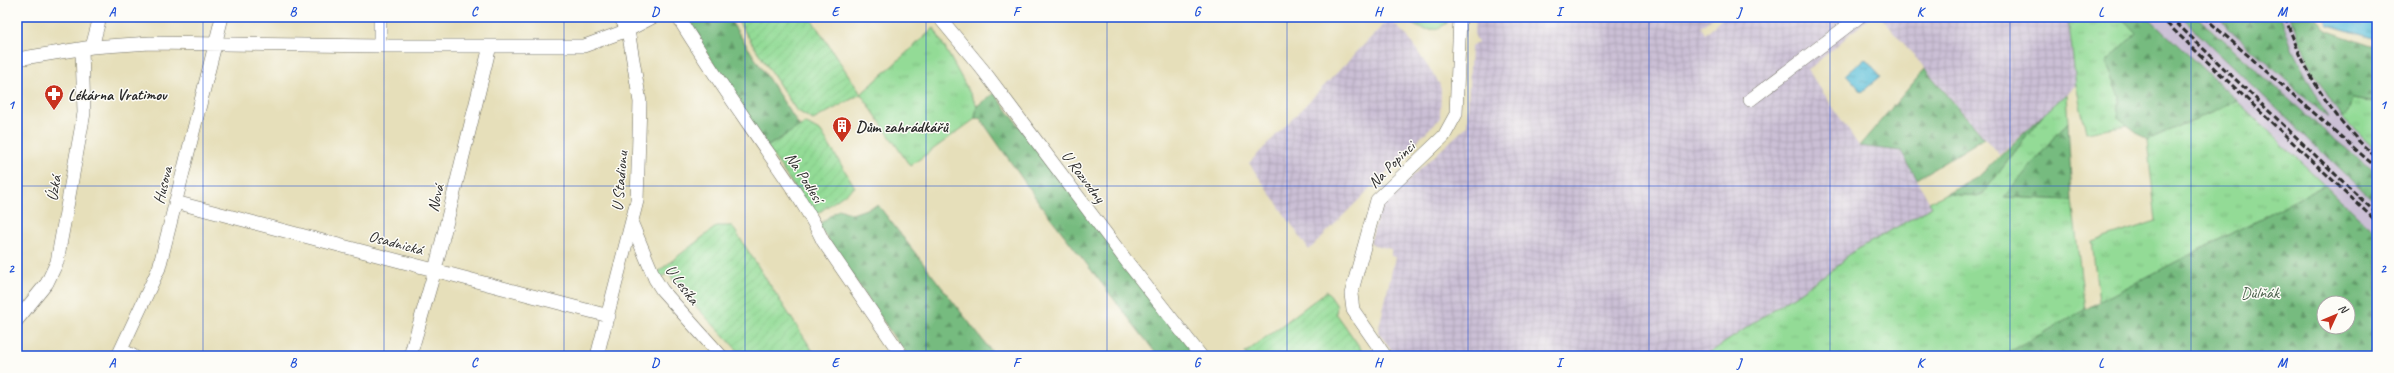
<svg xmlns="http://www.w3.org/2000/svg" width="2394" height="373" viewBox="0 0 2394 373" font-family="Caveat,sans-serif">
	<defs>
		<pattern id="industrial-grid" width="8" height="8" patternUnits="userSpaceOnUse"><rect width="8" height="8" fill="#cbbfd5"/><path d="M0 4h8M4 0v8" fill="none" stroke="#aea4b7"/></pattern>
		<pattern id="grass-tufts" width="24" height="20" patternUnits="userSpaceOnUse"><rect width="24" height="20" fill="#93db96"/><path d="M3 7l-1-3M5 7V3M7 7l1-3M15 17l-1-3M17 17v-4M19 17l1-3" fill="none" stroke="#7fbc81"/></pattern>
		<pattern id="forest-firs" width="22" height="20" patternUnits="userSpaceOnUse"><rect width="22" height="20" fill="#76bb7f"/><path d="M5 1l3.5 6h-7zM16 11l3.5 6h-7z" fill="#619868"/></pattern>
		<pattern id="garden-furrows" width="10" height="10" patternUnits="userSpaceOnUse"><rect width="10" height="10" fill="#93db96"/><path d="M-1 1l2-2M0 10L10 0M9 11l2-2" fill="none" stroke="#7fbc81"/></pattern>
		<pattern id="water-ripples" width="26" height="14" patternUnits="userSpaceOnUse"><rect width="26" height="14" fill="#5bbfd9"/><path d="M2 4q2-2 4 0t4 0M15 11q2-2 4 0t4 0" fill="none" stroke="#4b9bb0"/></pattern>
	</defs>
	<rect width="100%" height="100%" fill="#fdfcf7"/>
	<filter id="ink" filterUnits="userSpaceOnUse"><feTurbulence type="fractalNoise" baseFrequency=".025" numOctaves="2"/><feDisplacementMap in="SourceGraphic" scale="8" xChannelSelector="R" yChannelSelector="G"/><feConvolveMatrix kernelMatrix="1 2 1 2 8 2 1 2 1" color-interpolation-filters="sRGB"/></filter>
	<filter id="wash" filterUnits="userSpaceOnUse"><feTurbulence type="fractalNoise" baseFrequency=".012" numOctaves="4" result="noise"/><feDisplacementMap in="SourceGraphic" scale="16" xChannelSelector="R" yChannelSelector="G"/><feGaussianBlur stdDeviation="0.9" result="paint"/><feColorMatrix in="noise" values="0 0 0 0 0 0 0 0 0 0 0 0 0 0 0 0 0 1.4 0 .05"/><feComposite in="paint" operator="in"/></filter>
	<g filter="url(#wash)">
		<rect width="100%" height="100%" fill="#e6dfba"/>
		<path fill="url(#industrial-grid)" d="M1475 17H1713L1701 27 1705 34 1724 17H1870L1808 70 1859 146 1901 150 1932 207 1846 256 1842 263 1705 356H1396L1378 332 1395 257 1391 256V249L1370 244 1380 206 1467 126 1471 47 1478 42 1474 34Z
			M1881 17H2068L2076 85 1999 155Z
			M1389 19 1407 36 1439 83 1441 90 1440 118 1309 250 1249 163Z"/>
		<path fill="#cbbfd5" d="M2148 17H2181L2377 203V234Z
			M2198 17H2216L2327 117 2293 51 2281 17H2290L2312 72 2342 118 2377 151V174L2321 128Z"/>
		<path fill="url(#grass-tufts)" stroke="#5f8360" d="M1403 17H1448L1447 23C1432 35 1416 29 1403 17Z
			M2068 17H2121L2137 33 2106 62 2120 97 2118 118 2128 125 2086 132 2076 85Z
			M934 28 977 106 975 119 910 166 861 94Z
			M2066 94 2068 122 2005 197 2072 200 2085 310 2002 356H1705L1842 263 1846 256 1932 207 1929 202 1946 194 1981 196 2043 115Z
			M2352 99 2377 103V151L2342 118 2348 112Z
			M2237 101 2325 185 2099 302 2092 242 2156 221 2147 140Z"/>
		<path fill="url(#forest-firs)" stroke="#507355" fill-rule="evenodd" d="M684 17H728L800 127 766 147Z
			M2121 17H2148L2237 101 2147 140 2118 118 2120 97 2106 62 2136 33Z
			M2181 17H2197L2321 128 2377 174V205Z
			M2216 17H2281L2293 51 2328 118Z
			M2290 17H2316L2325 30 2377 48V103L2352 99 2348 112 2342 118 2312 71Z
			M1925 69 1984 138 1917 179 1901 151 1859 146Z
			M994 93 1196 356H1158L1040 204 982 121 979 118 975 119 977 106Z
			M2043 115 1981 196 1946 194 1978 177Z
			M2068 122 2072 200 2004 197Z
			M2325 185 2377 234V356H2002L2102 300ZM2324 303H2348V327H2324Z
			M878 205 995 356H909L898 343 818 225 839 209 852 214Z"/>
		<path fill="url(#garden-furrows)" stroke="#5f8360" d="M735 17H810L861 94 813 120 796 110Z
			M805 123 821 132 855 187 814 216 767 147Z
			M717 226H732L816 356H743L685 295 668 273 659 279 655 274Z
			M1327 291 1337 306 1336 313 1366 356H1247L1245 353Z"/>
		<path fill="url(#water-ripples)" stroke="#437582" d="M2323 17H2377V39L2328 25Z
			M1865 58 1881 76 1862 92 1846 74Z"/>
	</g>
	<g filter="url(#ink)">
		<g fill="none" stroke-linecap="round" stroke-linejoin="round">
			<defs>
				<path id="minor" d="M678 17C706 63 737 107 767 151 787 180 808 209 823 241L902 356
					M939 17 983 70 1128 263 1201 356
					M380 46V17
					M92 47 100 17
					M17 59 92 47 150 43 380 46H584L628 30 653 17
					M1750 100 1859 17
					M175 202 609 316
					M632 224 655 279 662 290 721 356
					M17 320 47 283 57 262 84 113 82 49
					M122 350 133 356
					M118 356 159 268 222 17
					M410 356 435 270 490 46
					M597 356 637 201 640 102 628 30 620 17
					M1385 356 1353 310 1351 294 1377 200 1444 136 1456 114 1460 17"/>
			</defs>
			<use href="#minor" stroke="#6c6a5d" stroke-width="14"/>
			<use href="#minor" stroke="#fff" stroke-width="13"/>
			<path stroke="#2b2b2b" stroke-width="3" stroke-dasharray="6 3" stroke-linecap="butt" d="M2160 17 2377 222
				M2170 17 2377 214
				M2204 17 2377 168
				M2285 17C2305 73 2332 119 2377 158"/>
		</g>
	</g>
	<path fill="none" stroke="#1d4ed8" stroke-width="1" stroke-opacity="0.55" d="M203 17V356M384 17V356M564 17V356M745 17V356M926 17V356M1107 17V356M1287 17V356M1468 17V356M1649 17V356M1830 17V356M2010 17V356M2191 17V356M17 186H2377"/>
	<defs>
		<symbol id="pharmacy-pin" viewBox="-11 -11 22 30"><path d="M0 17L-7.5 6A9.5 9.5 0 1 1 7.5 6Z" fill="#c8321e" stroke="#fdfcf7"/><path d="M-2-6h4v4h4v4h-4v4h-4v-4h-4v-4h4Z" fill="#fff"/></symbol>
		<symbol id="building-pin" viewBox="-11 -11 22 30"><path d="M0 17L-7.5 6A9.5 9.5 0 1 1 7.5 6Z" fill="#c8321e" stroke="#fdfcf7"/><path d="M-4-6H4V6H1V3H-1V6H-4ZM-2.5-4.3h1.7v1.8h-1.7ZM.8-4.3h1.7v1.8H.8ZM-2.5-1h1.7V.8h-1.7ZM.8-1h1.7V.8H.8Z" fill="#fff"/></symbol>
	</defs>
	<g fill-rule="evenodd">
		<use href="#pharmacy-pin" x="43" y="83" width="22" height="30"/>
		<use href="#building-pin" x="831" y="115" width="22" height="30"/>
	</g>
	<g text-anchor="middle" stroke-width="3" stroke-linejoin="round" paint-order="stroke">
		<g font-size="16" font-weight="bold" fill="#2b2b2b" stroke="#fdfcf7" text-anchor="start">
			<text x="68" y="100">Lékárna Vratimov</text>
			<text x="856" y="132">Dům zahrádkářů</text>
		</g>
		<g font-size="16" fill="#2b2b2b" stroke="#fdfcf7">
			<text transform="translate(1391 164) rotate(-45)" y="6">Na Popinci</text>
			<text transform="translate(1084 176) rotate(53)" y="6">U Rozvodny</text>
			<text transform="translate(805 177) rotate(57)" y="6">Na Podlesí</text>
			<text transform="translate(619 181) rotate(-85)" y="6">U Stadionu</text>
			<text transform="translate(162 185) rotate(-76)" y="6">Husova</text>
			<text transform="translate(53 188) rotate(-80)" y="6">Úzká</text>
			<text transform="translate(435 198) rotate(-76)" y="6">Nová</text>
			<text transform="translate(396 242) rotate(15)" y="6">Osadnická</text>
			<text transform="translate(683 284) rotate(53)" y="6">U Lesíka</text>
		</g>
		<g font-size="16" fill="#4a604b" stroke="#fdfcf7">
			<text x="2260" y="298">Důlňák</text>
		</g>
	</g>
	<rect width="2394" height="373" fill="none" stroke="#fdfcf7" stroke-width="44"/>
	<g transform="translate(2336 315) rotate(46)"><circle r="19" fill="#fdfcf7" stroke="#a9a8a5"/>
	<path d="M0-3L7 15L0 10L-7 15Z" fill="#c8321e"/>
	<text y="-6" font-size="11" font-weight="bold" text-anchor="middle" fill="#2b2b2b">N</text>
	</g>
	<rect x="22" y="22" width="2350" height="329" fill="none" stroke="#1d4ed8" stroke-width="1.5"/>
	<g font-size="13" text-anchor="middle" font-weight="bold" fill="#1d4ed8">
		<text x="112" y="16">A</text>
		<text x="293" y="16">B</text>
		<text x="474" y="16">C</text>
		<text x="655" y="16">D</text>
		<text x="835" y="16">E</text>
		<text x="1016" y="16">F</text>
		<text x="1197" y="16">G</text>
		<text x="1378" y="16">H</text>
		<text x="1559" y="16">I</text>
		<text x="1739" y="16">J</text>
		<text x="1920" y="16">K</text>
		<text x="2101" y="16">L</text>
		<text x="2282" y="16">M</text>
		<text x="11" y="109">1</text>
		<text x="2383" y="109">1</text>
		<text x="11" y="273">2</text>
		<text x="2383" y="273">2</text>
		<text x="112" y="367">A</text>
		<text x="293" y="367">B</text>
		<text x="474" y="367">C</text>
		<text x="655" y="367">D</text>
		<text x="835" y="367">E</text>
		<text x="1016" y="367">F</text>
		<text x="1197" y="367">G</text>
		<text x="1378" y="367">H</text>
		<text x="1559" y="367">I</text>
		<text x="1739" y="367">J</text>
		<text x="1920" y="367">K</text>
		<text x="2101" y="367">L</text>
		<text x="2282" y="367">M</text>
	</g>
</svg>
